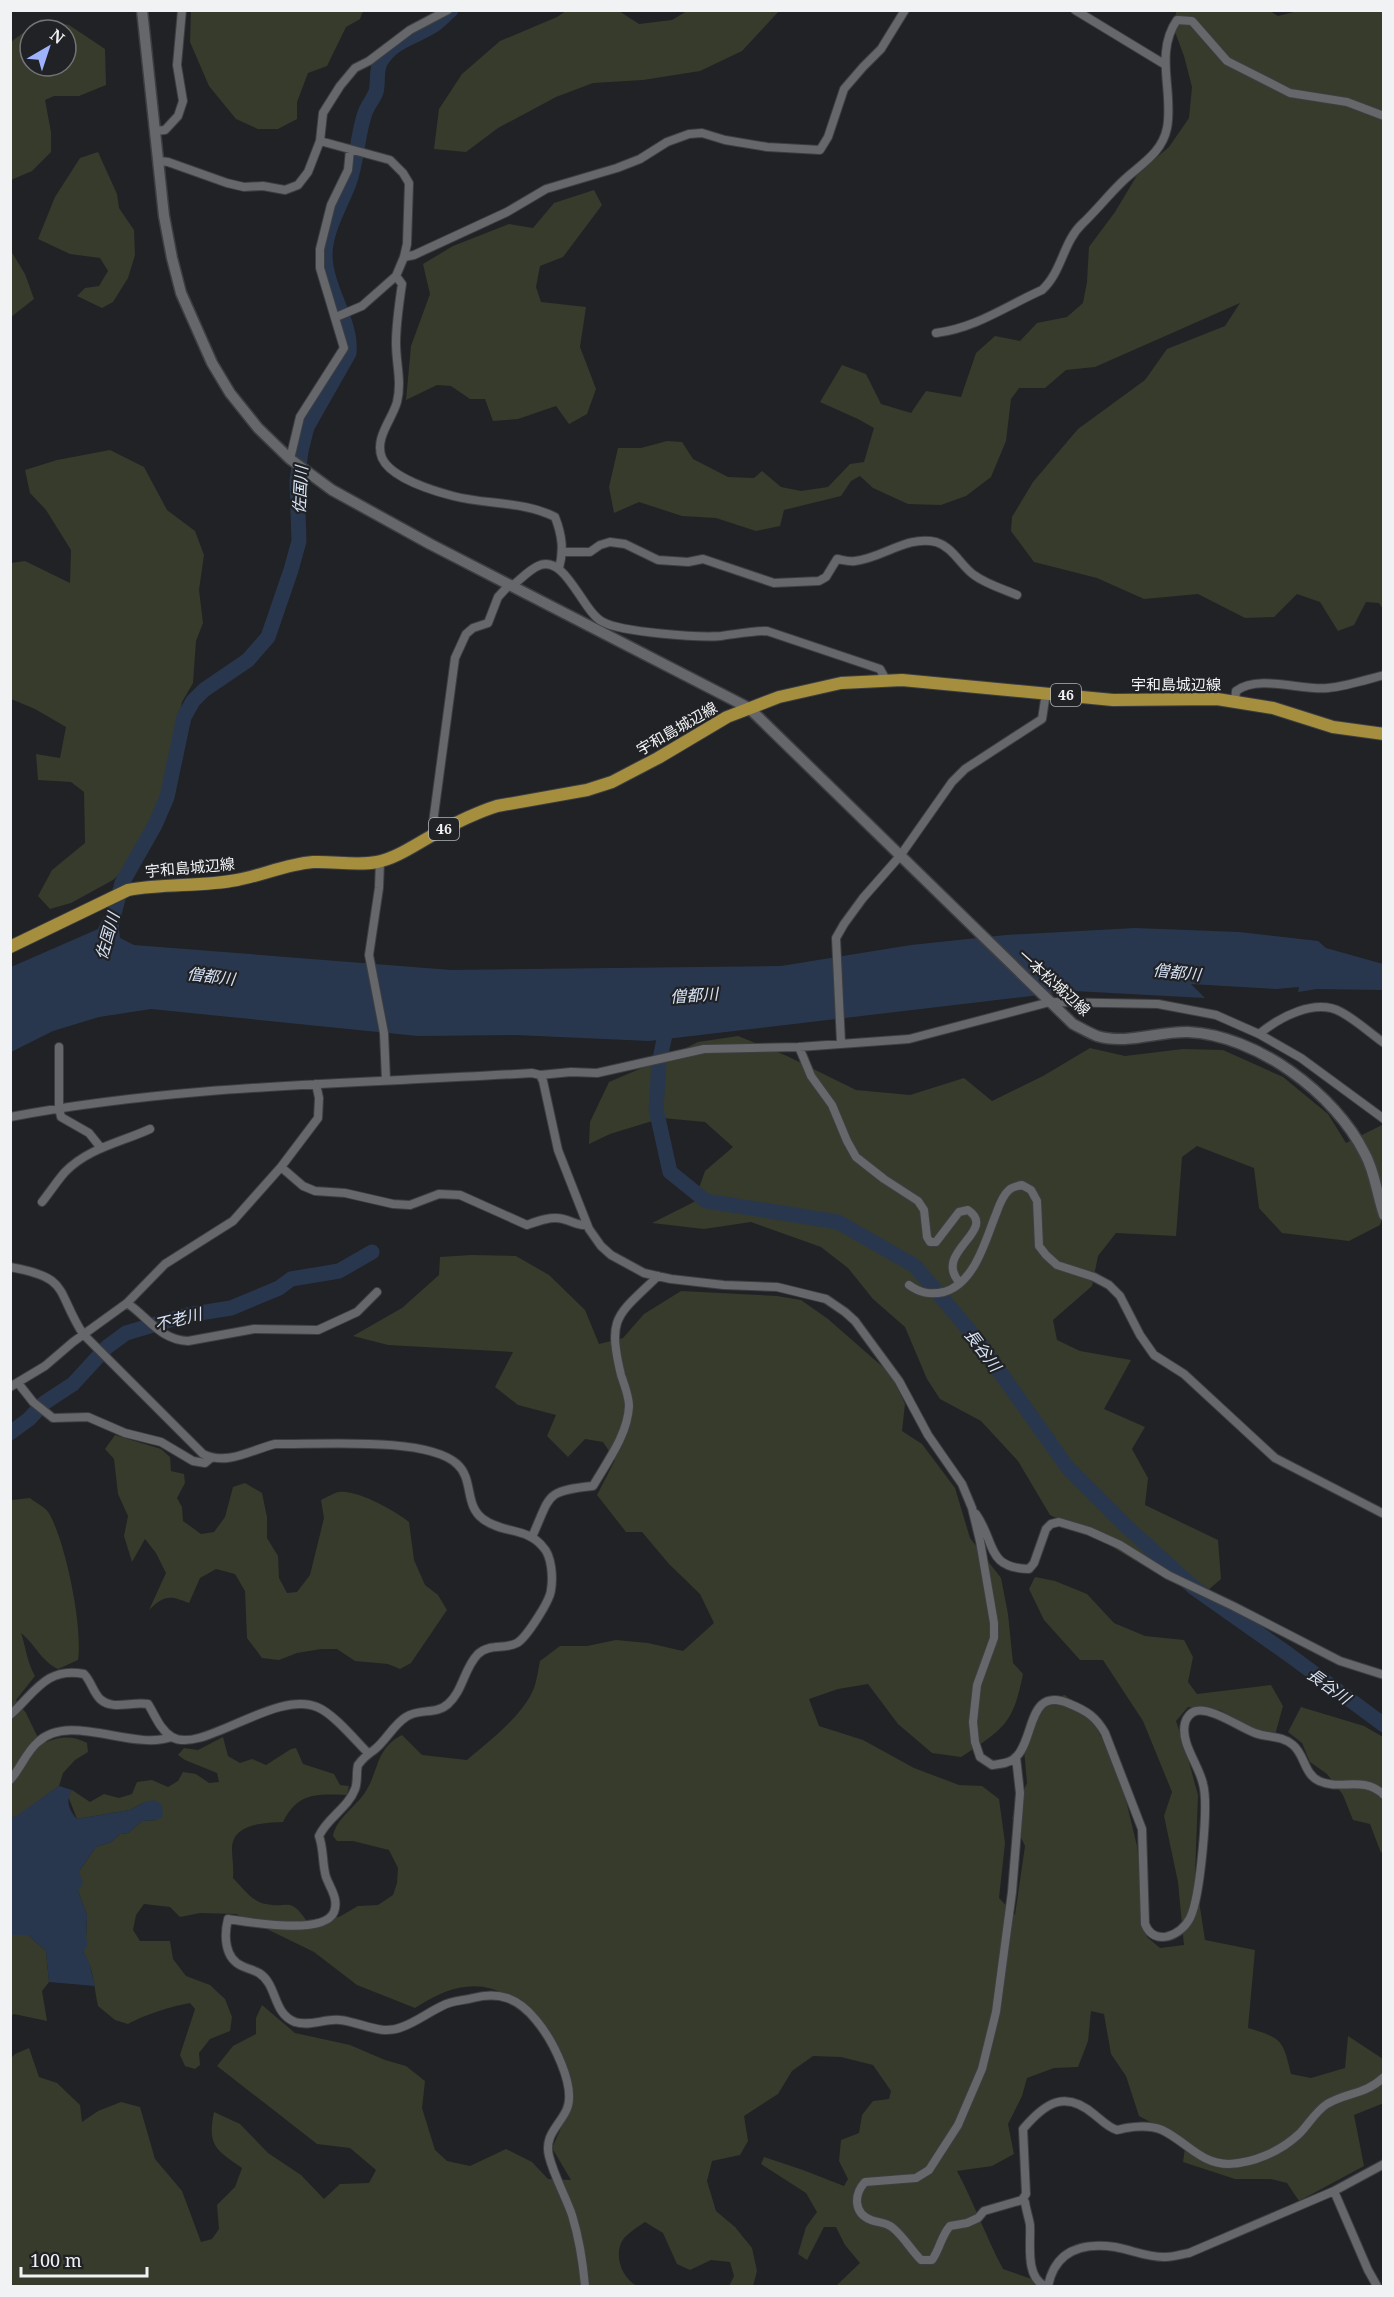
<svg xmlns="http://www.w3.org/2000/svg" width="1394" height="2297" viewBox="0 0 1394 2297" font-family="'Noto Serif','Noto Sans JP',serif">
	<rect width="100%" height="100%" fill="#212225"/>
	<path fill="#363b2c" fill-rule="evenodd" d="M1302 10 1383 11V609L1379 603 1366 602 1354 625 1338 631 1320 602 1297 594 1274 617 1245 618 1198 594 1144 599 1097 578 1034 562 1011 531 1012 517 1033 482 1078 429 1145 380 1167 349 1225 326 1240 303 1095 367 1066 370 1045 388H1019L1011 399 1006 441 991 477 966 496 941 505 908 504 873 488 860 476 851 481 841 496 784 510 780 526 756 531 716 518 682 516 639 502 614 513 609 487 618 448H641L667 441 682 442 693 459 728 477 754 478 762 471 781 487 801 491 828 487 850 464 864 462 874 428 858 419 820 402 842 365 866 374 881 404 911 413 926 391 961 397 976 353 995 336 1020 341 1037 323 1067 317 1083 303 1087 282 1089 247 1115 212 1139 172 1169 147 1189 118 1192 87 1184 56 1175 32 1176 11H1270L1278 16Z
		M191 11V10L363 11 360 19 346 27 327 66 308 73 297 102V119L278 129H258L236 119 209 86 190 42Z
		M566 11H619L639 24 672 20 687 11H779L742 51 700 71 643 80 593 83 556 97 498 128 466 152 434 149 439 109 462 74 500 41 557 17Z
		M41 19 69 25 105 49 106 85 79 96H54L45 100 51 132V152L32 171 11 180V42ZM30 30H66V66H30Z
		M98 152 117 194 119 208 134 230 135 255 128 278 113 302 102 308 77 296 85 288 99 286 108 271 100 258 70 254 38 239 55 197 80 158Z
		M594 190 602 205 563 257 540 266 536 287 541 302 586 307 580 347 596 389 587 414 569 424 556 406 518 419 493 421 485 399H470L451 386 437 385 406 400 411 346 430 294 423 264 453 246 509 224 533 228 554 203Z
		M11 251 25 274 34 299 11 317Z
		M110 450 144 467 167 510 195 531 204 555 199 590 203 623 196 641 193 683 182 702 148 850 113 880 71 903 50 909 38 896 52 870 85 843 84 792 71 782 38 780 36 754 60 758 66 727 35 709 11 699V563L25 561 70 583 71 550 46 510 30 493 25 470 57 460Z
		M738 1036 787 1056 856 1090 910 1095 964 1078 992 1101 1043 1076 1090 1048 1125 1056 1183 1049 1223 1050 1283 1077 1328 1114 1346 1143 1382 1125 1383 1127V1216L1380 1225 1349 1241 1282 1233 1259 1208 1254 1168 1197 1146 1182 1157 1176 1236 1116 1233 1098 1256 1092 1286 1053 1320 1057 1340 1080 1351 1131 1360 1104 1409 1145 1427 1132 1449 1148 1478 1145 1505 1218 1540 1221 1579 1201 1596 1154 1572 1104 1542 1050 1515 1018 1461 981 1421 940 1399 927 1379 905 1327 873 1299 848 1268 821 1247 751 1222 704 1229 652 1223 694 1202 705 1171 733 1147 705 1122 662 1118 610 1134 589 1144 590 1122 609 1082 672 1055 698 1042Z
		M471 1255 516 1256 549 1275 585 1310 599 1344 623 1338 644 1314 681 1291 777 1296 801 1300 828 1319 892 1375 905 1404 902 1431 922 1444 955 1488 970 1538 1001 1578 1008 1614 1013 1663 1023 1674C1013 1725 1003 1729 961 1757L932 1753 898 1724 868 1684 838 1689 809 1699 819 1726 863 1740 914 1768 959 1785 982 1786 999 1799 1005 1843 999 1898 1015 1915 1025 1846 1012 1818 1027 1783 1023 1738 1040 1701 1065 1695 1090 1717 1108 1749 1125 1796 1137 1846 1147 1937 1160 1948 1184 1945 1178 1882 1164 1816 1172 1792 1143 1721 1103 1660H1080L1044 1620 1029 1589 1035 1577 1055 1581 1087 1594 1114 1623 1145 1636 1184 1640 1193 1657 1188 1682 1197 1694 1271 1685 1283 1706 1275 1735 1247 1726 1220 1710 1188 1707 1176 1721 1187 1755 1198 1795 1195 1875 1205 1940 1255 1950 1248 2028C1282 2038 1283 2040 1291 2074L1311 2078 1345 2068 1348 2036 1383 2059 1384 2103 1354 2115 1364 2166 1299 2201 1287 2183 1271 2179H1235L1183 2162 1186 2141 1139 2116 1126 2076 1111 2054 1104 2014 1091 2011 1088 2041 1078 2067 1054 2068 1027 2078 1022 2096 1008 2124 1014 2154 992 2166 957 2171C974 2203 986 2237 1003 2269L1051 2286H836L860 2263 845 2245 836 2227H824L807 2260 798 2254 806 2227 817 2212 806 2193 761 2164 764 2157 803 2170 844 2186 848 2179 839 2161 841 2140 859 2133 862 2115 873 2101 889 2099 891 2091 873 2065 841 2057 813 2056 792 2071 778 2094 744 2116 748 2141 740 2155 712 2161 707 2181 716 2211 735 2227 752 2248 757 2271 753 2286H729L734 2276 730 2262 711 2260 690 2270 677 2264 663 2233 645 2222C639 2226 631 2231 625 2237 612 2252 621 2278 637 2286H11L10 2059 15 2054 29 2048 39 2077 57 2083 80 2105 82 2122 98 2111 121 2102 140 2107 155 2159 182 2191 201 2242 212 2239 219 2229 217 2205 235 2187 242 2168C216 2150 207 2146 214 2112L240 2124 268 2153 301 2175 324 2199 340 2184 369 2183 376 2170 350 2148 317 2144 217 2066 233 2046 256 2034V2018L262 2005 295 2033 350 2045 385 2060 406 2066 425 2081 422 2108 435 2150 447 2161 470 2166 506 2149 532 2162 548 2179 571 2180 552 2148 573 2102C566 2074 558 2045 542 2021 538 2015 530 2010 524 2006 486 1976 453 1983 415 2008L357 1985 314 1952 236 1914 200 1913 180 1917 170 1907 144 1904 136 1915 133 1930 140 1941H170L173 1959 186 1976 210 1985 225 1999 232 2017 230 2031 210 2039 199 2053 200 2065 195 2069 185 2066 180 2055 195 2009 190 2003C172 2006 144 2015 128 2024L115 2020 98 2006C94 1988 94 1968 83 1952L86 1939 87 1915 78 1891 79 1871 96 1847 111 1842 120 1834 128 1833 142 1821 157 1820 145 1802 130 1810 77 1819 68 1796 72 1790 90 1802 104 1794 119 1798 132 1794 137 1782 152 1780 168 1787 178 1781 183 1772 196 1774 209 1783 219 1782 217 1773 185 1760 178 1755 184 1748 198 1750 223 1737 228 1756 240 1763 252 1759 266 1765 291 1749 296 1748 303 1764 334 1774 340 1785 349 1786 347 1795C317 1794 298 1792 283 1822 265 1823 233 1823 232 1848 232 1858 234 1868 233 1878 242 1887 252 1902 266 1904 288 1909 289 1896 306 1920L339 1917 358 1906 378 1905 393 1895 397 1883 398 1868 389 1850 353 1841H337L333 1836C336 1819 354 1808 364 1794 379 1773 375 1748 402 1735L422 1755 467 1760C489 1741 523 1716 534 1688 537 1680 538 1670 540 1661L560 1646H587L616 1640 648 1643 683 1651 714 1623 700 1594 669 1564 642 1532H626L597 1495 615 1460 603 1442 585 1439 568 1457 547 1436 556 1415 518 1405 495 1387 513 1352 388 1345 353 1336 402 1308 439 1275 440 1257Z
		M115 1435 161 1449 170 1457 171 1471 184 1474 185 1483 177 1498 182 1507 183 1521 201 1534 214 1532 225 1517 233 1487 245 1483 262 1493 267 1517V1538L278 1556 279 1578 287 1593 297 1592 310 1575 324 1518 321 1500C326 1498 333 1493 339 1492 356 1489 396 1511 409 1522L414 1560 425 1585 438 1595 447 1610 411 1663 400 1669 388 1664 355 1661 337 1649H321L297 1653 279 1660 262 1658 247 1638 245 1591 235 1574 216 1569 200 1578 189 1603C170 1595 164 1595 149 1610L166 1573 156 1553 145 1539 132 1562 124 1536 128 1516 118 1494 114 1459 105 1449Z
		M30 1498C36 1503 47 1508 50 1515 66 1545 83 1627 78 1660L58 1669C42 1662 34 1643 21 1633 26 1648 27 1662 35 1676L16 1700 26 1713 41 1744C58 1737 70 1734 87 1743L88 1752 75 1760 63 1773 59 1786 16 1817 11 1818V1500Z
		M1301 1707 1364 1726 1383 1737 1384 1849 1381 1853 1370 1824 1353 1820 1343 1795 1327 1774 1310 1762 1302 1743 1288 1732Z
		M10 1935H28L46 1951 49 1982 42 1991 47 2021 14 2014 11 2016Z"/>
	<path fill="#29374e" d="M104 916 118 921 120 938 134 945 451 970 781 966 911 945 1006 935 1135 928 1239 932 1318 941 1326 948 1383 964V990L1317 989 1298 992 1299 987 1276 989 1191 984 1205 998 1074 991 649 1041 516 1035 418 1036 151 1009 99 1017 53 1031 11 1052V967L98 929Z
		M59 1786 72 1790C65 1801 69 1810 77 1819L130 1810 145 1802 155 1800 162 1805 163 1816 157 1820 142 1821 128 1833 120 1834 111 1842 96 1847 79 1871 83 1883 78 1891 87 1915 86 1938 88 1944 83 1952 88 1959 95 1986 49 1982 46 1951 28 1935H11V1818L16 1816Z"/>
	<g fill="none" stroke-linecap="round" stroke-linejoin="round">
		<path stroke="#29374e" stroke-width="15" d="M108 937 122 883 155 825 167 797 184 717 193 701 204 690 248 660 268 637 291 570 299 541 297 481 301 451 307 427 349 353C352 321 326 290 325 256 325 230 340 207 349 183 357 162 357 138 364 116 366 107 373 100 376 92 379 81 375 71 381 61 394 40 416 37 434 25 440 21 445 15 451 10
			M668 1021 659 1063 656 1109 670 1172 706 1201 838 1222 915 1266 975 1337 1068 1468 1127 1527 1193 1587 1288 1654 1384 1725
			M10 1433 29 1419 44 1403 73 1384 107 1347 126 1333 187 1315 231 1308 279 1288 291 1279 339 1271 372 1252"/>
		<defs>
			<path id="street" d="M1075 10 1164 64
				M155 131 165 130 178 116 183 101 177 65 182 10
				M320 141 390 160 403 173 409 183 407 244 404 257 396 276 362 306 336 317
				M159 161 168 162 227 183 244 187 263 186 285 190 298 185 308 172 320 141 323 113 340 86 355 68 369 61 410 30 448 10
				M404 257 414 255 507 212 546 189 617 168 640 159 667 142 689 134 702 133 725 140 767 147 820 150 828 137 844 89 863 67 881 49 905 10
				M396 276 402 284C399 304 396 324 396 343 396 364 402 381 397 402 392 420 374 438 382 458 391 478 434 491 453 496 487 505 524 501 555 517 562 535 564 550 559 568
				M936 333C976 328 1006 306 1042 290 1062 272 1063 242 1082 224 1097 210 1109 194 1124 180 1141 164 1162 153 1167 128 1174 92 1154 53 1177 20L1192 21 1227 61 1290 93 1347 102 1384 116
				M290 459 300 417 344 348 320 268V249L331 205 348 170 350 150
				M563 552H590L600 545 610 542 625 544 658 560 688 562 703 559 774 583 819 581 826 577 837 559C843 560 849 562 855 561 883 558 907 535 936 542 953 547 961 566 974 575 986 584 1003 589 1017 595
				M513 585C521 579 529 570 538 566 566 553 582 612 603 622 621 632 699 638 721 636 737 634 751 631 767 631L880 669 886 680
				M1235 701 1236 691C1259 674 1302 691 1328 688 1347 686 1365 680 1384 675
				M437 833 433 824 434 815 455 658 466 634 473 628 488 623 498 597 510 584
				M380 861 379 888 369 955 384 1033 386 1080
				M1259 1034C1280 1017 1315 998 1341 1012 1356 1020 1370 1033 1384 1043
				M841 1043 836 938 844 924 863 898 900 856 952 782 965 769 1042 719 1046 693
				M59 1047V1108L61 1117 89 1133 101 1148
				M799 1047 811 1076 832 1105 847 1141 856 1157 884 1179 918 1201 924 1210 927 1237 930 1242H936L959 1212 968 1210C999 1231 931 1252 960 1283
				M540 1075 543 1081 558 1150 576 1196 589 1229 601 1246 611 1255 644 1273 671 1279 724 1285 777 1287 826 1299 845 1312 855 1321 899 1381 928 1435 962 1484 972 1508 980 1541 994 1623V1638L977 1685 973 1722 975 1742 980 1757 992 1765C1001 1764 1011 1763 1017 1756 1035 1737 1028 1685 1070 1704 1087 1711 1096 1717 1105 1733L1142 1829 1145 1924C1154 1947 1181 1936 1190 1918 1200 1898 1209 1805 1203 1784 1199 1765 1180 1743 1185 1723 1186 1718 1191 1712 1196 1711 1211 1707 1241 1728 1255 1733 1269 1738 1281 1735 1293 1745 1305 1755 1304 1774 1319 1781 1341 1791 1363 1775 1384 1795
				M10 1117C182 1084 358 1084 532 1073L540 1075 571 1072 597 1073 704 1049 799 1047 909 1039 1050 1002 1158 1004 1216 1015 1259 1034 1301 1058 1384 1119
				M281 1167 303 1186 315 1191 345 1193 393 1204 410 1205 439 1194 460 1195 527 1225C538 1221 551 1216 563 1219 572 1221 578 1226 587 1225
				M42 1202C50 1192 57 1181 65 1172 88 1148 122 1142 150 1129
				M10 1267C71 1278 55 1290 83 1334L203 1454C228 1466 250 1450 275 1444 317 1445 427 1436 457 1464 474 1479 464 1505 483 1519 503 1534 527 1527 543 1547 552 1556 553 1578 551 1590 550 1601 526 1638 517 1643 504 1650 490 1643 478 1654 464 1668 463 1691 448 1704 436 1715 419 1708 406 1717 393 1725 386 1741 374 1750 368 1754 363 1758 358 1765 356 1772 358 1782 355 1789 348 1808 327 1818 319 1836 324 1850 322 1863 326 1877 330 1888 339 1899 334 1912 324 1936 249 1922 228 1919 224 1935 224 1958 242 1966 248 1969 254 1970 259 1973 278 1985 272 2013 295 2022 310 2027 326 2018 340 2020 361 2022 381 2036 402 2027 416 2022 429 2012 442 2006 452 2000 462 2001 473 1998 499 1991 518 1998 536 2020 552 2039 578 2088 566 2111 558 2127 544 2136 549 2156 554 2176 565 2195 572 2215 579 2238 583 2263 585 2286
				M909 1285C920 1293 930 1295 944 1292 975 1283 985 1241 996 1214 999 1206 1002 1196 1009 1190 1012 1187 1017 1186 1022 1185L1031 1190 1037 1201 1039 1246 1046 1255 1057 1265 1094 1277 1109 1285 1120 1296 1140 1335 1154 1355 1184 1374 1275 1458 1384 1514
				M127 1303C148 1317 160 1340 188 1341L254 1329 318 1330 357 1312 377 1292
				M18 1383 33 1402 53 1418 88 1417 125 1433 161 1442 193 1461 205 1463 211 1458
				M10 1387 45 1366 73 1342 127 1303 165 1264 233 1221 281 1167 318 1118 319 1098 316 1084
				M976 1514C996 1543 986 1568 1029 1569L1034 1563 1046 1529 1051 1524 1059 1522 1089 1531 1120 1545 1168 1575 1233 1606 1340 1661 1384 1675
				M532 1537C551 1495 544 1491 593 1486 607 1462 628 1434 629 1406 629 1396 624 1384 621 1375 607 1316 617 1316 658 1276
				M10 1715C34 1694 46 1666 84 1674 91 1681 93 1692 100 1699 113 1711 132 1701 148 1704 155 1715 160 1730 172 1737 201 1755 276 1689 317 1707 334 1714 355 1740 368 1753
				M1016 1757 1020 1793 1012 1892 996 2012 982 2069 958 2125 929 2170 916 2178 865 2182C854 2194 853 2213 871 2220 879 2223 886 2222 893 2228 904 2237 911 2250 921 2260H932C940 2249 941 2236 950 2226L967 2223 978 2218 984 2211 1022 2200
				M10 1780C21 1768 26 1752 38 1742 70 1712 132 1751 171 1737
				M1334 2191 1368 2270 1377 2286
				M1022 2200 1026 2194 1023 2129C1045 2103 1065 2089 1095 2115 1101 2120 1109 2128 1117 2130 1118 2130 1125 2128 1126 2128 1138 2126 1150 2125 1162 2130 1186 2141 1200 2164 1229 2164 1254 2163 1281 2151 1299 2134 1308 2125 1316 2111 1327 2104 1347 2092 1365 2095 1384 2077
				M1022 2200 1025 2202C1026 2210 1029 2218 1030 2225 1031 2244 1025 2277 1045 2286
				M1048 2286C1055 2251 1081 2242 1115 2247 1132 2250 1149 2258 1166 2257 1174 2257 1182 2254 1189 2253L1334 2191 1384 2164"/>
			<path id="secondary" d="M142 10 164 216 172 258 181 293 212 363 230 393 258 428 290 459 332 490 430 544 749 708 1073 1024C1081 1028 1089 1033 1097 1036 1127 1045 1158 1031 1188 1032 1256 1035 1335 1093 1365 1154 1375 1172 1377 1195 1384 1215"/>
			<path id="primary" d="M10 947 128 890C164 883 201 887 237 880 263 875 287 864 313 862 334 861 356 866 377 862 397 858 416 844 435 834 455 823 475 813 497 806L587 790 612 782 658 758 727 717 779 697 841 683 902 680 1113 700 1217 699 1273 708 1333 727 1384 734"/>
		</defs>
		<use href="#street" stroke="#3d3e41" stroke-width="10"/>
		<use href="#secondary" stroke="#3d3e41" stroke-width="13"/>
		<use href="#primary" stroke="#3d3e41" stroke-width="14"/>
		<use href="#street" stroke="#65676a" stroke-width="8"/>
		<use href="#secondary" stroke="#65676a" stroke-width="10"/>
		<use href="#primary" stroke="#a58f3e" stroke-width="12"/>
	</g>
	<g text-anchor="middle" stroke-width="4.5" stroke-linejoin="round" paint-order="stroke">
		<g fill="#212225" stroke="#b3b4b6" stroke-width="1.5">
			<rect x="1051" y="684" width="30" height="22" rx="4.5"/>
			<rect x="429" y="818" width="30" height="22" rx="4.5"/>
		</g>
		<g font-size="14" font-weight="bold" fill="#f1f2f4">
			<text x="1066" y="700">46</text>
			<text x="444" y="834">46</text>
		</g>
		<g font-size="15" fill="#f1f2f4" stroke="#212225">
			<text x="1176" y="690">宇和島城辺線</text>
			<text transform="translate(677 729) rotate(-30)" y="5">宇和島城辺線</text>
			<text transform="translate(190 868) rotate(-5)" y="5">宇和島城辺線</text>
			<text transform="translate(1054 983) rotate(42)" y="5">一本松城辺線</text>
		</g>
		<g font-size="16" font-style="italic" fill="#d6e2f6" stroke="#212225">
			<text transform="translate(300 490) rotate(-87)" y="6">佐国川</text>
			<text transform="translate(107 936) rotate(-74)" y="6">佐国川</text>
			<text transform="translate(1177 972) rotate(6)" y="6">僧都川</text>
			<text transform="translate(211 976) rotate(7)" y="6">僧都川</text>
			<text transform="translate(694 995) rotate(-4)" y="6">僧都川</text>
			<text transform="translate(178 1319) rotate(-14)" y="6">不老川</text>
			<text transform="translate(983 1350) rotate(53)" y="6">長谷川</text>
			<text transform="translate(1329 1686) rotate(36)" y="6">長谷川</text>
		</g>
	</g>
	<rect width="1394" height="2297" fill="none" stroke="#f1f2f4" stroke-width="24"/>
	<g transform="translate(48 48) rotate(39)"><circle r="28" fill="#212225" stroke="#747578" stroke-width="1.5"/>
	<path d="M0-4.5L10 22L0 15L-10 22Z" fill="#9fb3fd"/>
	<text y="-9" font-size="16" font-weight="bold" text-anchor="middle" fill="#f1f2f4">N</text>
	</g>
	<path d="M21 2267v9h126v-9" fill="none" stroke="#f1f2f4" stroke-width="3"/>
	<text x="30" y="2267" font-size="18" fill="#f1f2f4" stroke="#212225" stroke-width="4.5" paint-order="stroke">100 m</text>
</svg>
